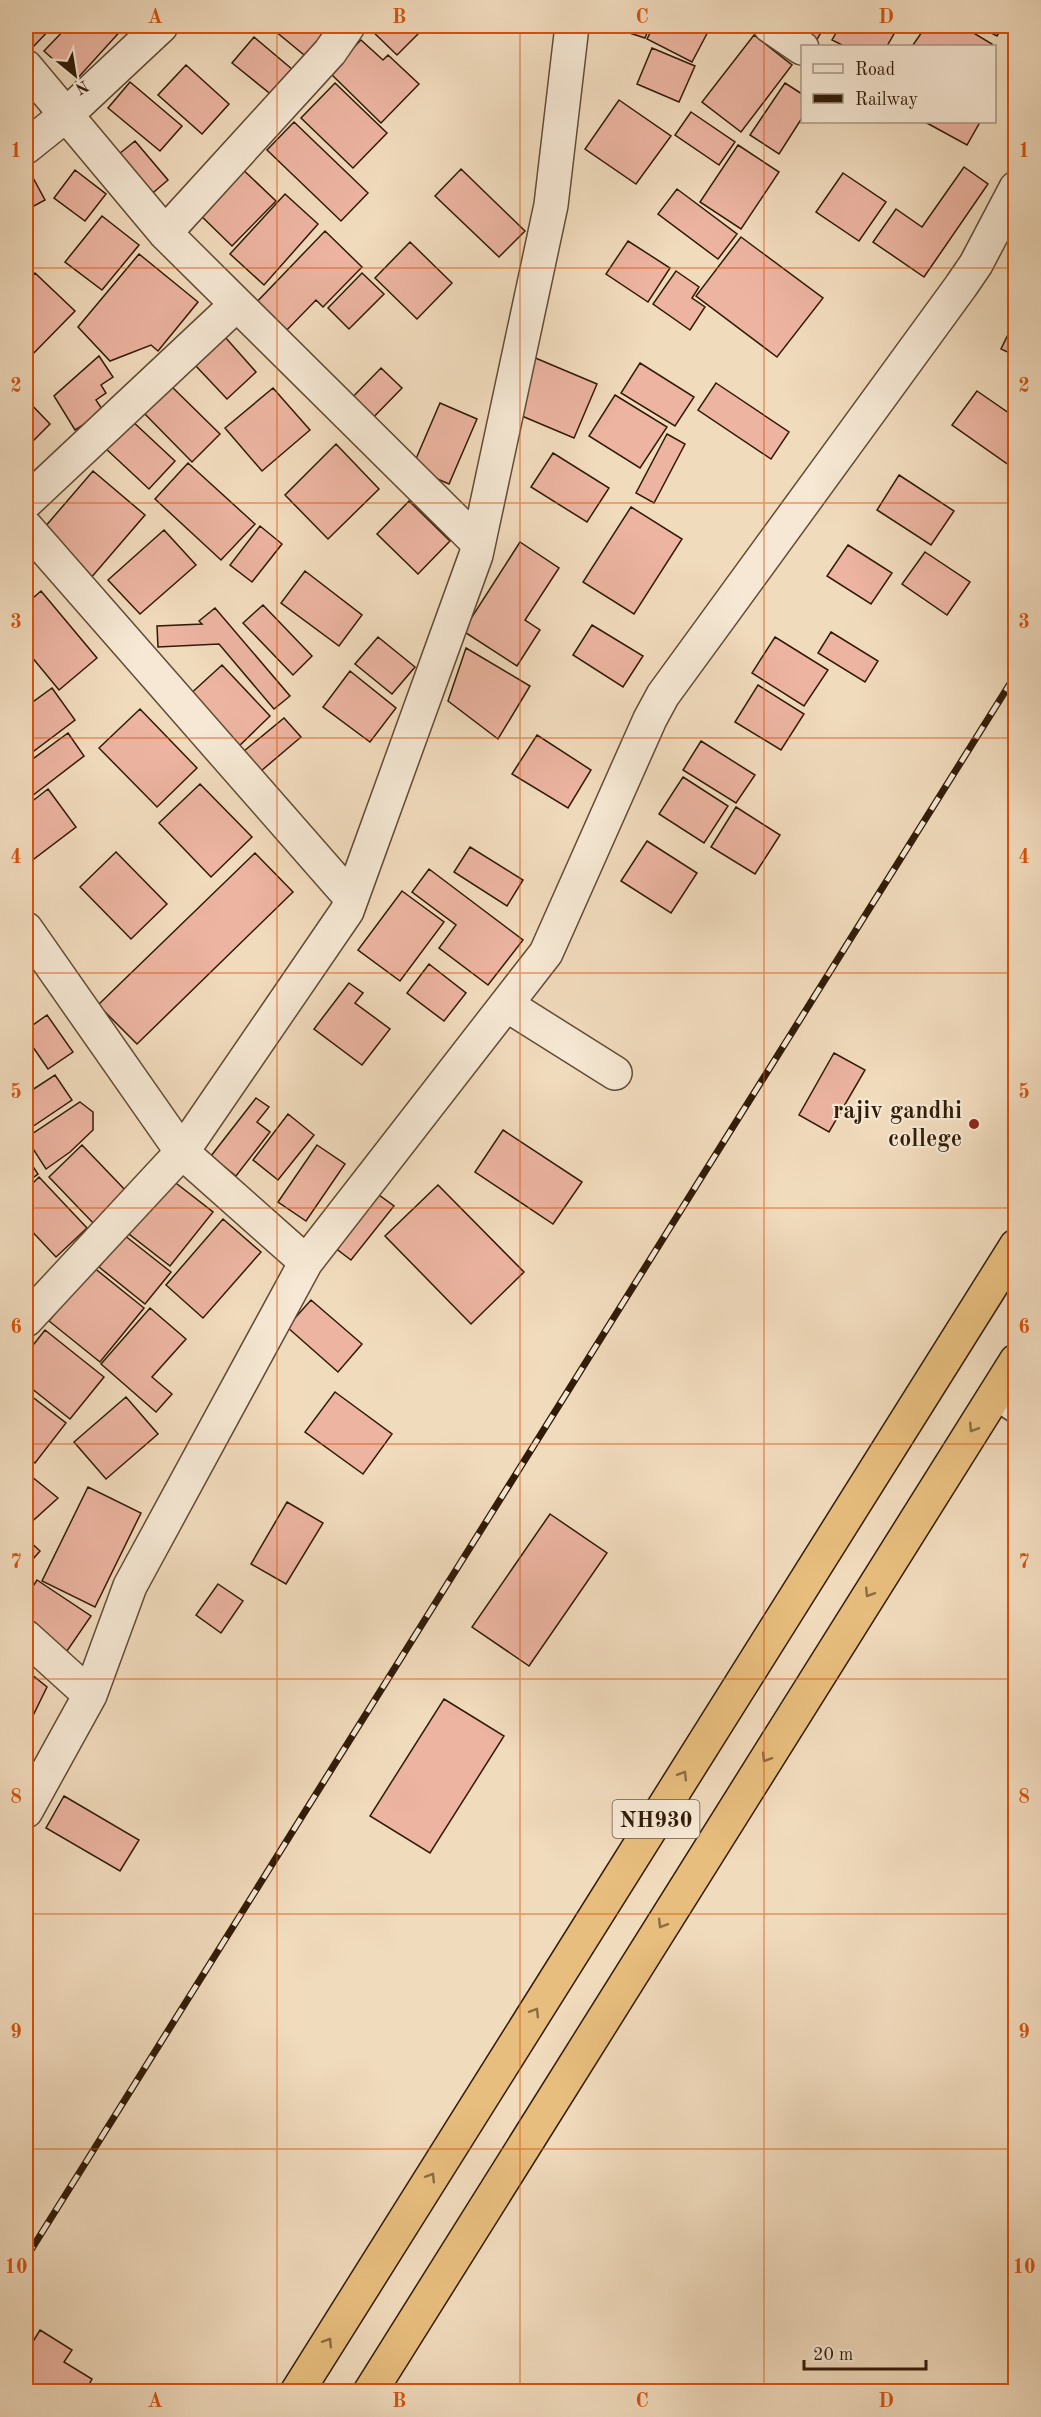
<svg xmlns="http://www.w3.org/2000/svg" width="1041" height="2417" viewBox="0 0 1041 2417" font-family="'Old Standard TT',serif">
	<rect width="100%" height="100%" fill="#f1dbbd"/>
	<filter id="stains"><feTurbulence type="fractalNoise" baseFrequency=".00333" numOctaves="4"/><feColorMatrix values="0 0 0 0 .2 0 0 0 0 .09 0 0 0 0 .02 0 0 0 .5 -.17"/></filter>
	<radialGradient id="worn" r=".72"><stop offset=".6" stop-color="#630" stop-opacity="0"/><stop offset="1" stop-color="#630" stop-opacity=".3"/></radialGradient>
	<path fill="#ecb4a1" stroke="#311b07" stroke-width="1.5" d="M26 26H53L31 49 26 43Z
		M68 26H125L76 80 44 51Z
		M269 26H328L334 31 309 59Z
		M367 26H426L397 55Z
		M608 26H650L645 38Z
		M654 26H711L692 62 647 39Z
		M779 26H825L813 46Z
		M840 26H883L895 32 887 46H844L832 40Z
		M926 26H962L992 44 991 46H915L913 45Z
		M978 26H1003L997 36Z
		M754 35 792 65 741 132 702 102Z
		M254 37 299 75 278 100 232 63Z
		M361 40 383 60 388 55 419 84 381 123 329 72Z
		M652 48 695 66 679 102 637 84Z
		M186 65 229 104 202 134 158 95Z
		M130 82 182 126 160 151 108 108Z
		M335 83 387 133 353 168 301 118Z
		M785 83 802 94V118L779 154 750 135Z
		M619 100 671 136 636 184 585 149Z
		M691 112 735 142 719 165 675 135Z
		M294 122 368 193 341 221 267 150Z
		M925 122H980L967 145Z
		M135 141 168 180 141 203 108 163Z
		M738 145 779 172 741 229 700 202Z
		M236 163 276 201 232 246 193 208Z
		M964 167 988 184 924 277 873 242 896 209 922 227Z
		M461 169 525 231 499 257 435 196Z
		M75 170 106 194 85 221 54 198Z
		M843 173 886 202 859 241 816 212Z
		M31 174 45 200 30 208 32 212 26 216V177Z
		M677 189 737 234 718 259 658 214Z
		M285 194 318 224 264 285 230 254Z
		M102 216 139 245 102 290 65 262Z
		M325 231 362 267 323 307 316 300 279 338 249 310Z
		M741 237 823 298 777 357 696 296Z
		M628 241 670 268 648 302 606 274Z
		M410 242 452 283 417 319 375 278Z
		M139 254 198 302 158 351 151 345 110 361 78 327Z
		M676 271 699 287 692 298 705 307 690 330 653 304Z
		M35 273 75 311 29 358 26 355V282Z
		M362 273 384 294 349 329 328 308Z
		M1016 318V356L1001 349Z
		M225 337 256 372 227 399 195 365Z
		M99 356 113 377 101 385 106 393 96 400 104 412 75 430 54 396Z
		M533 357 597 384 574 438 510 411Z
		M640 363 694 397 675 426 621 393Z
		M381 368 402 388 363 428 342 408Z
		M716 383 789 432 771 459 698 410Z
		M169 384 220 434 192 462 142 411Z
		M273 388 310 430 262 471 225 428Z
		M977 391 1016 418V470L952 425Z
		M615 395 667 427 640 468 589 436Z
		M26 399 50 424 26 448Z
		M440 403 477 419 449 484 412 468Z
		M130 419 175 461 149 489 104 447Z
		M667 434 685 444 654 503 636 493Z
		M336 444 379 489 328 539 285 495Z
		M553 453 609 488 587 522 531 487Z
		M188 463 255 524 221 560 155 499Z
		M93 471 145 515 90 579 38 535Z
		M899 475 954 511 931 545 877 510Z
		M409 501 450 541 418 574 377 534Z
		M631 507 682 539 634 614 583 582Z
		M260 526 282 544 252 582 230 565Z
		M164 530 196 565 140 614 108 580Z
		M520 542 559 568 525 620 540 630 517 666 463 631Z
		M848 545 892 573 871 604 827 576Z
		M925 552 970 582 947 615 902 584Z
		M305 571 362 615 339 646 281 603Z
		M41 591 97 658 59 690 26 650V604Z
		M263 605 312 656 293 675 243 623Z
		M215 608 290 696 274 709 219 644 158 647 157 626 202 624 199 621Z
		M592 625 643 656 623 687 573 655Z
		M831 632 878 661 865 682 818 653Z
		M378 637 415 667 392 694 355 664Z
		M775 637 828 670 804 706 752 673Z
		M466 648 530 686 498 739 448 701Z
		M222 665 270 716 236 749 187 697Z
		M350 671 396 708 370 742 323 707Z
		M758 685 804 714 781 750 735 722Z
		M52 688 75 720 26 757V707Z
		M140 709 197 768 157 807 99 748Z
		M284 718 301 737 261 771 244 751Z
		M68 733 84 756 32 796 26 788V764Z
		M537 735 591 770 568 808 512 774Z
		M701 741 755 775 736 803 683 770Z
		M683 777 728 806 704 843 659 814Z
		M200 784 252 837 211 877 159 823Z
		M48 789 76 827 26 865V806Z
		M736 807 780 835 755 874 711 847Z
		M647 841 697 873 671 913 621 881Z
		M470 847 523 880 507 906 454 872Z
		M116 852 167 904 131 939 80 887Z
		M255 853 293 892 137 1044 98 1005Z
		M429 869 523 940 488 985 439 948 456 925 412 892Z
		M402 891 444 922 400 981 358 950Z
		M429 964 466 993 444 1021 407 993Z
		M349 983 363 993 355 1003 390 1029 362 1065 314 1029Z
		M47 1015 73 1052 48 1069 26 1037V1030Z
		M834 1053 865 1070 829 1132 799 1115Z
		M55 1075 72 1100 32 1127 26 1116V1094Z
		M256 1098 269 1107 257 1122 270 1132 236 1176 211 1156Z
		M80 1102 93 1112V1130L70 1152 46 1169 26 1138Z
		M288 1114 314 1135 278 1180 253 1160Z
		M503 1130 582 1182 553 1224 475 1172Z
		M82 1145 128 1193 95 1225 49 1177Z
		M317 1145 345 1164 306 1221 278 1202Z
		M26 1156 38 1174 26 1183Z
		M39 1177 87 1228 56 1257 26 1225V1190Z
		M172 1180 213 1212 170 1266 129 1234Z
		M438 1185 524 1272 471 1324 385 1236Z
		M368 1187 394 1206 351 1260 326 1241Z
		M223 1219 261 1252 203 1318 166 1285Z
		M124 1235 171 1272 145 1304 99 1267Z
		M93 1267 144 1308 100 1362 49 1321Z
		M311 1300 362 1344 338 1372 287 1327Z
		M150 1308 186 1339 152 1377 172 1394 156 1412 101 1364Z
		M45 1330 104 1377 70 1419 26 1384V1354Z
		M26 1392 66 1423 35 1463 26 1456Z
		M335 1392 392 1434 363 1474 305 1432Z
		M126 1397 158 1434 106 1479 74 1442Z
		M26 1472 58 1498 26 1527Z
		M88 1487 141 1513 95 1607 42 1581Z
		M287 1502 323 1523 286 1584 251 1564Z
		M550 1514 607 1553 529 1666 472 1627Z
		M26 1538 40 1551 26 1567Z
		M37 1580 91 1616 67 1651 26 1624V1597Z
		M218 1584 243 1601 221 1633 196 1615Z
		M26 1670 47 1687 26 1730Z
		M444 1699 504 1736 430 1853 370 1816Z
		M64 1796 139 1840 120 1871 46 1828Z
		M40 2330 72 2350 64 2362 92 2379 85 2392H26V2353Z"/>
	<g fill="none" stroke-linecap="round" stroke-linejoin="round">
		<defs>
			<path id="service" d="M992 1396 1016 1412"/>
			<path id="minor" d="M770 26 802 48
				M26 67 165 233 478 543
				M26 147 66 115 161 26
				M165 233 330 52 348 26
				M26 502 236 305
				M26 527 351 898
				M26 929 182 1152 306 1262 130 1586 90 1695 26 1811
				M507 1005 615 1073
				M306 1262 546 953 650 719 663 695 961 286 976 264 1016 188
				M26 1320 182 1152 347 911 476 555 551 205 572 26
				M26 1637 90 1695"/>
			<path id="trunk" d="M297 2392 1016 1246
				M370 2392 1016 1361"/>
		</defs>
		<use href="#service" stroke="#614b34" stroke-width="26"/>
		<use href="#minor" stroke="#614b34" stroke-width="36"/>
		<use href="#trunk" stroke="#311b07" stroke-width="36"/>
		<use href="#service" stroke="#f6e8d4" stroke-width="22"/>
		<use href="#minor" stroke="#f6e8d4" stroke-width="33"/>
		<use href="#trunk" stroke="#e8be7e" stroke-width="33"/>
		<defs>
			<path id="rail" d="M26 2258 1016 674"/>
		</defs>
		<use href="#rail" stroke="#311b07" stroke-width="7"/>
		<use href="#rail" stroke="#f6e8d4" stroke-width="4.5" stroke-dasharray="14" stroke-linecap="butt"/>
	</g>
	<defs><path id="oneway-chevron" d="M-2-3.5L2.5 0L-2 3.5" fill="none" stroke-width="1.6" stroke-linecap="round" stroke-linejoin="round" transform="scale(1.5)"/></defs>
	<g stroke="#8c6c42">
		<use href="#oneway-chevron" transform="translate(973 1428) rotate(122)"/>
		<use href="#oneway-chevron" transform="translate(869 1593) rotate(122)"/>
		<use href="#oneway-chevron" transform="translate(766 1758) rotate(122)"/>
		<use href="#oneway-chevron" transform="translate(683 1775) rotate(-58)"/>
		<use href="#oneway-chevron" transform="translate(662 1924) rotate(122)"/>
		<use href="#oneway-chevron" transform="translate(535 2012) rotate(-58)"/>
		<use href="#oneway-chevron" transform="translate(431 2177) rotate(-58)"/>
		<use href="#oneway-chevron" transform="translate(328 2342) rotate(-58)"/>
	</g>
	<path fill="none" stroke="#d6530c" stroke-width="1.5" stroke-opacity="0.55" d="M277 26V2392M520 26V2392M764 26V2392M26 268H1016M26 503H1016M26 738H1016M26 973H1016M26 1208H1016M26 1444H1016M26 1679H1016M26 1914H1016M26 2149H1016"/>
	<circle fill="#8f2418" stroke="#f6e8d4" stroke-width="2" cx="974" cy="1124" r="6"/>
	<g text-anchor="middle" stroke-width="4.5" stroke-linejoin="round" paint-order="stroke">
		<rect fill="#f6e8d4" stroke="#6c5844" stroke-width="1.5" x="612.5" y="1800" width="87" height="38" rx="4.5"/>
		<g font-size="22" font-weight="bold" fill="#311b07">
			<text x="656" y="1827">NH930</text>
		</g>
		<g font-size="24" font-weight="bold" fill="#311b07" stroke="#f6e8d4" text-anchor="end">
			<text x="962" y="1118">rajiv gandhi<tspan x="962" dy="28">college</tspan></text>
		</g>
	</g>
	<rect width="1041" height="2417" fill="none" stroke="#f1dbbd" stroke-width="66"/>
	<rect x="801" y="45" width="195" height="78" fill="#f6e8d4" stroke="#a79682" stroke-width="1.5"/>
	<rect x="813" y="64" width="30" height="9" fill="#f6e8d4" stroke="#a79682" stroke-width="1.5"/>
	<text x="855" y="75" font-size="18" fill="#311b07">Road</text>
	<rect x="813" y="94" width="30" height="9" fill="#311b07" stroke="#a79682" stroke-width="1.5"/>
	<text x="855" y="105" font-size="18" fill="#311b07">Railway</text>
	<g transform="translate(75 75) rotate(150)" stroke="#f6e8d4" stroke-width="4.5" paint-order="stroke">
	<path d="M0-4.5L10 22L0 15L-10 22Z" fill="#311b07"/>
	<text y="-9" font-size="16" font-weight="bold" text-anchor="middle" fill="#311b07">N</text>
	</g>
	<path d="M804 2360v9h122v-9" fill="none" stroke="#311b07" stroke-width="3"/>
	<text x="813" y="2360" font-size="18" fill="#311b07" stroke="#f6e8d4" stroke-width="4.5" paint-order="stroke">20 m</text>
	<rect x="33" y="33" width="975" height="2351" fill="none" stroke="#d6530c" stroke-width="2"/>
	<g font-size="20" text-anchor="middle" font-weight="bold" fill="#d6530c">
		<text x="155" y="23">A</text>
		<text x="399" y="23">B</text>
		<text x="642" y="23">C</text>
		<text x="886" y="23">D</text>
		<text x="16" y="157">1</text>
		<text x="1024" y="157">1</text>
		<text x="16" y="392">2</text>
		<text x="1024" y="392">2</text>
		<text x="16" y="628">3</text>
		<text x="1024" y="628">3</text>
		<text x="16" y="863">4</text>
		<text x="1024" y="863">4</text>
		<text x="16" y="1098">5</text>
		<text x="1024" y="1098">5</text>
		<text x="16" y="1333">6</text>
		<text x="1024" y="1333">6</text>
		<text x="16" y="1568">7</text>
		<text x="1024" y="1568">7</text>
		<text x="16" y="1803">8</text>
		<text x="1024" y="1803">8</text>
		<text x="16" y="2038">9</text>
		<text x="1024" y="2038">9</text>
		<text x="16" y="2273">10</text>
		<text x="1024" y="2273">10</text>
		<text x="155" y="2407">A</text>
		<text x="399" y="2407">B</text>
		<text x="642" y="2407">C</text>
		<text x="886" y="2407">D</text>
	</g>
	<rect width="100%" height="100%" filter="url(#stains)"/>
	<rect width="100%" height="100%" fill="url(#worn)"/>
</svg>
